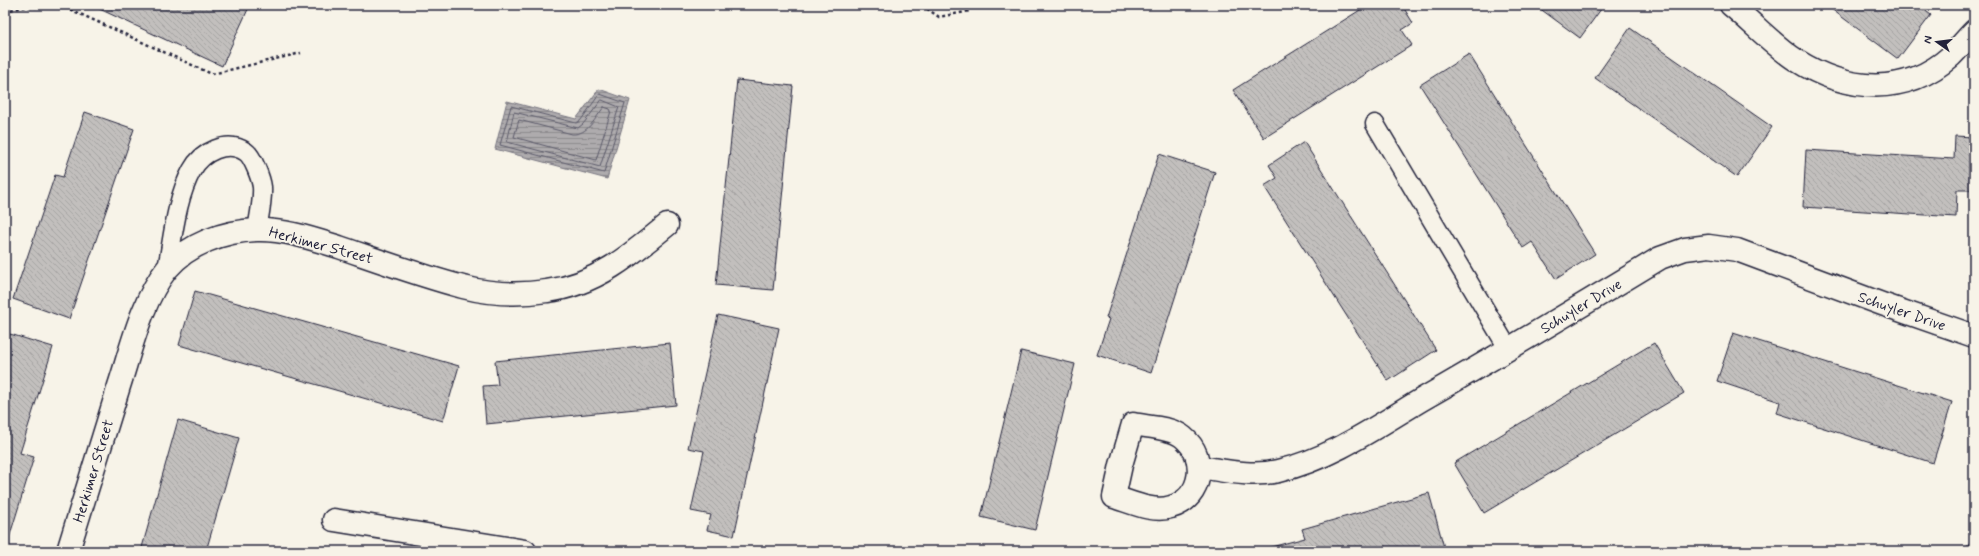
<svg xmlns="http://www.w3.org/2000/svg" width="1979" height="556" viewBox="0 0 1979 556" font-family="Mynerve,sans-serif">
	<defs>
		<pattern id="water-rules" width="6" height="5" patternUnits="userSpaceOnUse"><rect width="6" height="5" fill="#aeabad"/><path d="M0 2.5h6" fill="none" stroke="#8d8b8e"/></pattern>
		<pattern id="building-back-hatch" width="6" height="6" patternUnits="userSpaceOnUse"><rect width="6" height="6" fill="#c2bfbd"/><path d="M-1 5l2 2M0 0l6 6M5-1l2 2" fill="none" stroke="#a6a4a3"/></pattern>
	</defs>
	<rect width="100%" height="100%" fill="#f7f3e8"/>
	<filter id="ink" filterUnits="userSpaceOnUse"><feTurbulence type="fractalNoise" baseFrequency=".025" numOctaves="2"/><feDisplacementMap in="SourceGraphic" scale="8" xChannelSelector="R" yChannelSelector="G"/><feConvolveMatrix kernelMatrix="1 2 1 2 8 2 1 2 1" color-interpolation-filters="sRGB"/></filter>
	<g filter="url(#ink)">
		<path fill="url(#water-rules)" stroke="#76747f" d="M599 89 630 100 607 179 495 149 507 101 576 119Z"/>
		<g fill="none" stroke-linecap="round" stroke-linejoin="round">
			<path stroke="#5a5969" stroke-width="1" d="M600 94 625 103 604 173 500 145 511 106 576 123 580 121Z
				M602 100 619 107 600 167 507 142 514 112 578 128 583 124Z
				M604 107 610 109 611 111 596 160 514 137 519 120 572 134C588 135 595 118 604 107Z"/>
		</g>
		<path fill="url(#building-back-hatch)" stroke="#22223b" d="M91 5H246L249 7 222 66Z
			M1368 5H1402L1413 23 1402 30 1412 45 1264 138 1233 90Z
			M1535 5H1604L1580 38Z
			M1826 5H1918L1931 15 1898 59Z
			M1630 28 1772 127 1737 177 1595 78Z
			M1469 54 1595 254 1556 279 1532 242 1523 248 1420 85Z
			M737 80 793 86 773 290 716 285Z
			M85 112 134 129 69 319 13 299 55 175 63 177Z
			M1955 136 1974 137V190H1957L1956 217 1803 207 1806 150 1954 159Z
			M1304 142 1436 350 1388 381 1264 186 1277 178 1269 165Z
			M1159 154 1215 172 1151 373 1097 355 1109 319 1106 318Z
			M195 291 459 366 443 421 179 345Z
			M718 315 779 328 734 536 707 530 711 515 691 511 704 451 688 448Z
			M1733 333 1952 402 1933 463 1777 413 1780 402 1717 381Z
			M10 334 53 347 20 453 34 457 5 551V347Z
			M670 343 676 405 486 424 483 386 498 385 495 361Z
			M1654 343 1684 393 1484 513 1454 463Z
			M1021 351 1075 364 1035 530 981 517Z
			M178 420 239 438 206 551H141Z
			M1429 493 1445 551H1256L1305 538 1302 529Z
			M1974 539V551H1963Z"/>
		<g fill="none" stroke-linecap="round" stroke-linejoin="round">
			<defs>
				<path id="service" d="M1375 124 1509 350
					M167 269C173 237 176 199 192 170 202 152 227 139 246 152 253 157 261 179 262 187 263 200 259 217 257 230"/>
				<path id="minor" d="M1731 5C1752 22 1774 46 1796 60 1846 92 1905 97 1951 56 1959 48 1966 39 1974 31
					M1133 424C1147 427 1171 427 1183 437 1208 457 1203 498 1171 507 1153 513 1131 502 1114 497L1121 465Z
					M1200 467C1227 471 1252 477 1278 471 1330 459 1376 427 1421 400 1501 354 1581 306 1660 258L1685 249 1709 246 1737 250 1882 304 1974 336
					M334 520 525 551
					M68 551C85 496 102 441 119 386 131 349 142 300 167 269 188 244 224 231 257 230 284 229 313 239 339 247 380 261 421 276 463 287 490 294 520 295 547 291 595 285 631 255 667 225"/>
			</defs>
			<use href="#service" stroke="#22223b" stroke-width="21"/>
			<use href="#minor" stroke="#22223b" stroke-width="25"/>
			<path stroke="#22223b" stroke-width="2.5" stroke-dasharray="3 3" stroke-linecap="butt" d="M922 5 939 17 970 11 973 5
				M5 11 24 7H65L212 74 301 53"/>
			<use href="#service" stroke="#f7f3e8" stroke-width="18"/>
			<use href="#minor" stroke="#f7f3e8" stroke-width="22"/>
		</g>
	</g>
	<g text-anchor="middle" stroke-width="3.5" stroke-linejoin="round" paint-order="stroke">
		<g font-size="15" fill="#22223b" stroke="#f7f3e8">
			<text transform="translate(321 245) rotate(15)" y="5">Herkimer Street</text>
			<text transform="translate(1581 306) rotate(-31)" y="5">Schuyler Drive</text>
			<text transform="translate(1902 311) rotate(19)" y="5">Schuyler Drive</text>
			<text transform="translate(93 471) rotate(-73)" y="5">Herkimer Street</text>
		</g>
	</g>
	<rect width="1979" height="556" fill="none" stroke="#f7f3e8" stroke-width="20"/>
	<rect x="10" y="10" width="1959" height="536" fill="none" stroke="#22223b" stroke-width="1.5" filter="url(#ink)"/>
	<g transform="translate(1937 42) rotate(284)" stroke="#f7f3e8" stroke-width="3" paint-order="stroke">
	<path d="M0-3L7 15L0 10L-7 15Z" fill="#22223b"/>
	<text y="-6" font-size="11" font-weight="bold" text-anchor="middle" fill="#22223b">N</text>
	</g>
</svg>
